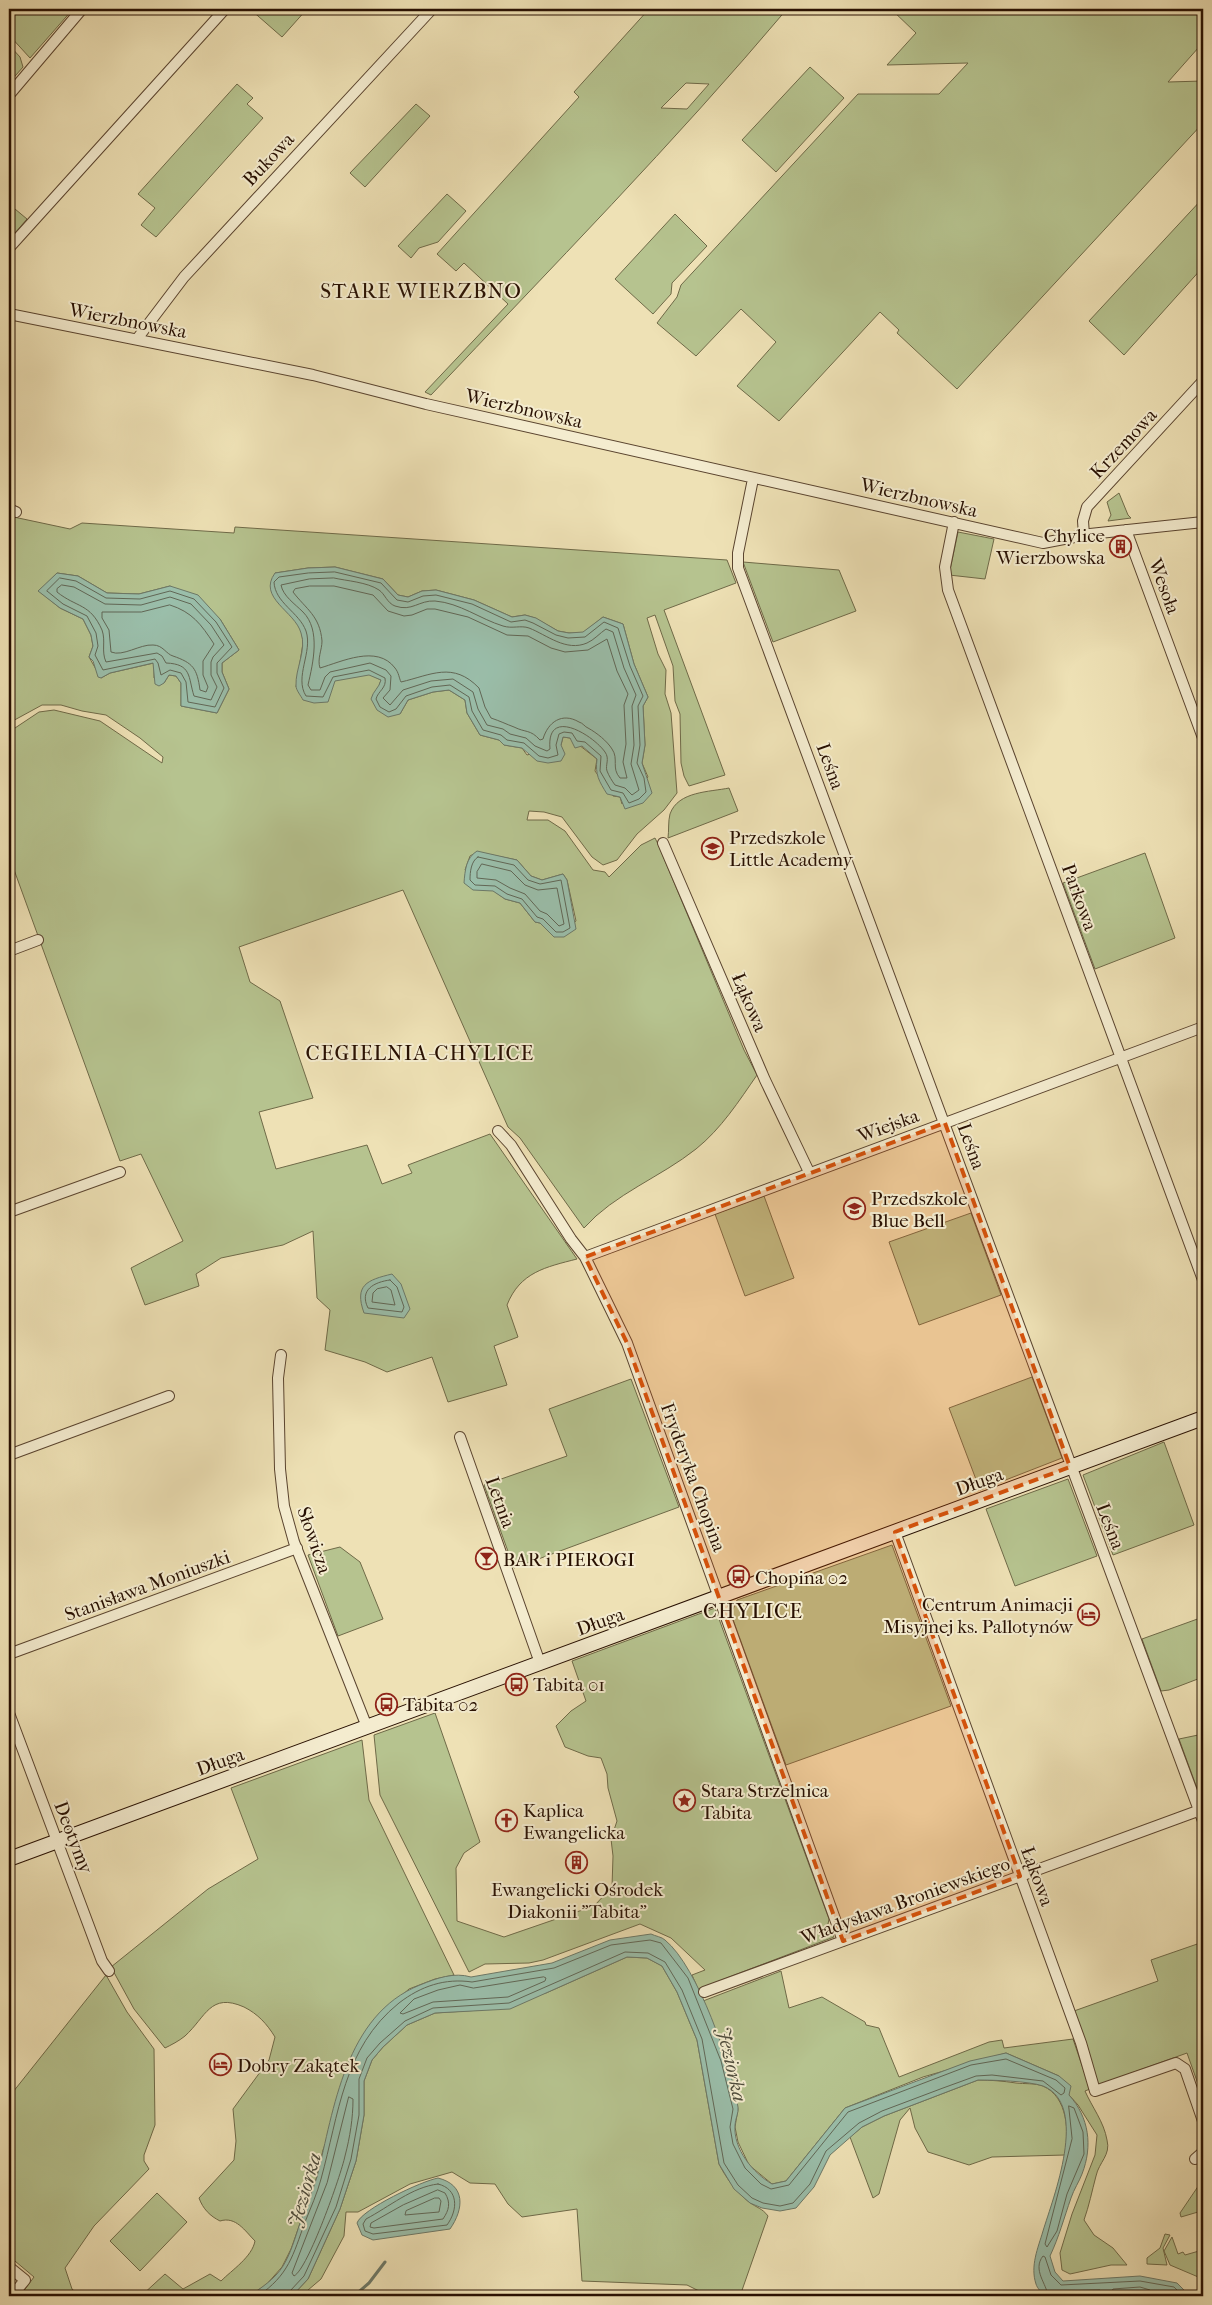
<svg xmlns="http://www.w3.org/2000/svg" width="1212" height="2305" viewBox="0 0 1212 2305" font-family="'IM FELL French Canon',serif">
	<rect width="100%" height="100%" fill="#eee1b5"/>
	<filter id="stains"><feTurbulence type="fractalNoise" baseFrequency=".004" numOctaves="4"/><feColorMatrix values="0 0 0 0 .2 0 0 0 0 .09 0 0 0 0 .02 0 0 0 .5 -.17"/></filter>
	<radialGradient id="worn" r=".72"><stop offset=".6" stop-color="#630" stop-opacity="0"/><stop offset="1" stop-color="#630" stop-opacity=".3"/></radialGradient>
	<path fill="#b6c38f" stroke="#6f6a48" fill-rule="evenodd" d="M9 9H73L30 58 9 35Z
		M250 9H307L282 37Z
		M649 9H787C674 143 551 268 431 395L425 392 508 304 464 263 456 271 437 254 579 97 574 92ZM686 83 709 84 687 109 661 108Z
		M891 9H1203V46L1199 47 1168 82 1203 81V123L957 389 897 333 899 330 880 312 779 421 737 386 776 342 741 309 696 356 657 323 677 297 681 285 858 94H939L968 63 887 65 916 33Z
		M9 45 20 57 23 67 9 83Z
		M810 67 844 98 776 172 742 140Z
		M237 84 253 98 247 104 263 118 156 237 141 225 155 208 138 194Z
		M416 104 430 116 365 187 350 173Z
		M447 194 466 211 438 242 419 248 411 258 398 246Z
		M1203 198V267L1124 355 1089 321Z
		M9 204 27 219 9 240Z
		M675 214 707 246 672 283 671 294 653 314 615 279Z
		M1119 493 1128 515 1131 518 1108 521 1111 515 1107 502Z
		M9 516 70 529 82 523 234 533 235 527 727 560 736 583 664 610 725 775 689 786 684 776 681 763 680 714 675 701 673 666 655 615 647 618 658 654 666 670 665 694 671 713 677 793 664 810 637 834 617 860 603 865 592 857 562 817 544 812 529 811 527 820H548L565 831 593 870 605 872 609 877 641 845 655 838 658 844 744 1050 757 1075C739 1101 721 1129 696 1149 661 1177 614 1194 584 1228L520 1138 508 1127 403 890 239 947 250 982 280 1001 313 1098 259 1112 276 1169 367 1145 382 1184 412 1173 408 1165 490 1134 577 1259C546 1267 520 1272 507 1305L518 1337 494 1346 507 1385 448 1402 432 1357 387 1372 365 1362 325 1350 330 1310 317 1298 313 1231 283 1245 221 1258 196 1274 199 1286 145 1305 131 1268 183 1241 141 1154 120 1161 9 856V732L39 712 54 710 100 721 162 763 163 757 140 738 106 715 82 711 61 705H42L9 723ZM335 567 383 579 398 595 408 597 422 591 436 590 474 600 512 617 525 615 535 618 558 631 569 633H583L603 617 623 624 634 664 648 697 643 706 645 745 642 763 648 777 622 804 620 797 613 796 595 771 597 759 570 738 563 737 561 745 527 755 522 748 504 745 499 740 480 735 467 713 465 700 449 690 433 692 408 700 400 714 379 686 381 680 369 674 296 687 303 643 302 633 275 573 308 568ZM57 573 78 576 107 593 139 594 170 586 220 619 239 650 222 663V672L229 689 217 713 181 706V683L176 676 169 675 164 683 154 678V663L110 673 101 678 89 657 93 646 91 635 83 619 60 608 39 591ZM477 852 517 860 531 876 542 880 563 874 567 880 576 921 554 937 540 923 535 922 520 903 505 899 465 870 470 856Z
		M958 532 994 539 985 579 949 575Z
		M743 562 839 570 856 611 773 642Z
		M729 788 738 811 668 838C669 831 668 821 670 814 678 791 710 792 729 788Z
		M1145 853 1175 938 1095 969 1063 883Z
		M764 1196 794 1278 745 1296 715 1214Z
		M971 1213 1001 1295 919 1325 889 1242Z
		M1032 1377 1062 1458 980 1490 949 1408Z
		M631 1379 679 1507 514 1568 484 1485 567 1456 549 1409Z
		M1164 1442 1194 1525 1113 1555 1083 1475Z
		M1068 1479 1097 1556 1015 1586 986 1509Z
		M892 1545 951 1706 786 1765 731 1614 737 1600Z
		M340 1547 360 1562 383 1619 338 1636 308 1555Z
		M715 1608 829 1919 828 1924 823 1928 825 1936 833 1935 834 1937 698 1989 692 1975 705 1970 671 1938 640 1924 543 1960 529 1963 485 1964 469 1972 380 1795 374 1735 435 1713 480 1842 464 1853 456 1868 457 1921 504 1937 594 1906 612 1887 613 1856 611 1839 617 1821 608 1788 607 1774 601 1758 588 1756 565 1747 556 1726 571 1711 586 1701 572 1661Z
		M1203 1617V1677L1169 1690 1161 1691 1142 1639Z
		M1203 1734V1801L1202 1802 1179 1739Z
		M362 1740 369 1800 454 1975 435 1979 409 1989 371 2023 323 2150 316 2179 291 2249 282 2267 266 2285 249 2296H141L165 2274 183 2289 210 2274 221 2281C232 2270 252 2257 255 2241 245 2231 236 2216 220 2221 210 2216 203 2209 199 2198L234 2160 236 2141 233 2109 269 2060 275 2037C267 2024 258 2014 244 2007 210 1992 206 2017 185 2036 179 2041 171 2045 165 2048L134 2009 111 1967 208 1889 258 1859 231 1788Z
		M1203 1942V2098L1187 2053 1098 2085 1074 2011 1158 1981 1151 1960Z
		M627 1957 647 1958 662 1966 677 1992 697 2040 719 2164C726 2178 737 2193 749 2202 757 2208 762 2208 768 2216L740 2296H709L687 2285 582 2281 577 2209 522 2217 508 2204 495 2184 470 2183 452 2172 410 2184 358 2212H346L344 2236 321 2279 301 2296H292L308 2279 340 2209 356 2161 364 2115V2081L372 2060 383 2047 407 2025 435 2013 481 2010 546 1993Z
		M781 1971 789 2008 822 1997 865 2022 866 2025 879 2028 899 2077 989 2042 1002 2040 1004 2048 1073 2039 1090 2089 1085 2091C1092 2107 1104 2122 1107 2140 1111 2155 1099 2162 1096 2176 1092 2191 1089 2206 1084 2220L1094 2235 1113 2248 1127 2265H1111L1070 2274 1062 2270 1060 2253 1072 2214 1095 2155 1097 2135 1078 2105 1069 2095 1059 2076 1006 2053 923 2077 845 2108 786 2181 772 2184 749 2165 738 2142 735 2127 738 2109 726 2059 703 2001Z
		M106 1975 127 2012 154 2049 155 2125 144 2155V2161L149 2169 94 2226 65 2268 72 2289 80 2296H20L34 2277 9 2256V2097Z
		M978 2080C991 2080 1003 2081 1016 2083 1024 2084 1035 2083 1043 2086 1068 2097 1069 2132 1065 2155L992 2157 969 2165 928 2152 915 2128 910 2108 900 2120 879 2194 873 2198 850 2137 862 2127 884 2116Z
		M1199 2185 1203 2186V2208L1198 2212 1181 2217 1180 2213Z
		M157 2193 187 2222 140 2271 110 2241Z
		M1165 2234 1170 2235 1163 2248 1167 2265 1147 2264V2258L1160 2248Z
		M1172 2237 1178 2254 1183 2252 1185 2255 1199 2251C1204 2259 1203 2268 1203 2279L1170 2265 1164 2251Z"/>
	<path fill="#9abeaa" stroke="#6c7867" d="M335 567 383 579 398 595 408 597 422 591 436 590 474 600 512 617 525 615 536 618 558 631 569 633 583 632 603 617 623 624 634 664 648 697 643 706 645 745 642 763 652 793 643 803 625 809 620 797 607 794C599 781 595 775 597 759L582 746 575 748 570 738 563 737 561 745 565 754 561 761 548 763 537 761 522 748 504 745 499 740 480 735 467 713 465 700 449 690 433 692 408 700 400 714 388 717 377 710 371 699C373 691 379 688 381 680L369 675 335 681 328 702 314 703 303 700C301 696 296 690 296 686 295 669 307 650 301 633 295 611 257 598 275 573L308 568Z
		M57 573 78 576 107 593 139 594 170 586 198 595 220 619 239 650 222 663V672L229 689 217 713 181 706V683L176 676 169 675 164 683 159 686 155 684 153 663 110 673 101 678 98 677 93 661 89 657 93 646 91 635 83 619 60 608 38 591Z
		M477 851 517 860 531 876 542 880 563 874 567 880 576 929 564 937H554L540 923 535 922 520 903 505 899 493 891 473 890 464 883C465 870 466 858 477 851Z
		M392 1274 401 1284 410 1309 404 1318 364 1313C354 1285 367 1280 392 1274Z
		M651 1934C655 1936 662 1937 665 1940 698 1967 731 2064 738 2107 739 2113 735 2119 735 2125 733 2149 753 2173 772 2184L786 2181 845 2108 970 2061 1006 2053 1059 2076 1071 2086 1069 2095C1089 2117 1093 2146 1082 2174 1079 2182 1074 2189 1071 2198 1064 2218 1059 2237 1050 2256L1055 2272 1063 2281 1140 2276 1177 2283 1190 2296H1157L1140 2292 1101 2296H1045C1042 2293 1037 2288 1036 2284 1030 2266 1038 2248 1043 2231 1053 2198 1090 2105 1043 2086 1029 2081 992 2080 978 2080L884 2116 862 2127 830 2155 814 2187 796 2208 780 2211 762 2208 750 2203 734 2189 719 2164 697 2040 677 1992 662 1966 647 1958 627 1957 510 2009 435 2013 407 2025 383 2047 372 2060 364 2081V2115L356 2161 340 2209 308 2279 292 2296H249C261 2288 275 2279 283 2266 291 2253 295 2238 300 2223 305 2208 312 2193 317 2177 334 2109 345 2015 420 1985 437 1978 454 1972 471 1977L552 1963 610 1940Z
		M438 2178C466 2185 464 2209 450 2229L373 2240 362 2235 357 2223C362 2209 422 2181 438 2178Z"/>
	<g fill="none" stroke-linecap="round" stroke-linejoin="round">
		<path stroke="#616756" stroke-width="1" d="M335 572 381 583 397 600 408 602 423 596 436 595 472 604 511 622 525 620 533 623 556 635 568 638 585 637 604 622 618 628 630 666 643 696 638 706 640 745 637 763 644 778 646 792 639 799 629 803 623 793 611 790 600 771 601 756 585 742 577 741 572 733 564 732 559 734 556 745 558 755 548 758 539 756 524 743 507 740 501 735 483 730 472 711 469 697 450 685 432 687 406 696 396 709 389 712 380 707 376 699C378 691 387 688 385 678L369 670 333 677 323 697 306 696C294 677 313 652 306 631 299 612 275 603 274 582L279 577 308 573Z
			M60 578 76 581 106 598 140 599 170 591 194 599 216 622 232 647 217 663V673L224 688 215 707 188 702 186 682 181 673 170 670 161 675 158 663 155 659 103 670 95 655 98 646 96 633 87 616 63 604 47 591Z
			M334 578C347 581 367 582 379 590 385 594 387 603 395 606 412 612 419 600 435 601 460 603 480 619 503 626 512 629 521 625 529 628 547 635 566 652 587 643 594 640 600 633 606 629L613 632 624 668 636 695 632 706 634 745 631 764 639 790 632 795 625 788 615 785C612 781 609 776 607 771 605 765 610 759 605 752 593 735 546 706 550 749L547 751 535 746 526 738 510 734 503 729 487 725 478 709 473 692 453 679 431 681 403 690 390 705 383 698 390 690 391 676 386 670 370 663 330 672 325 677 320 690H311L308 685C313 663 321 630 303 612 295 604 283 596 281 585L309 579Z
			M62 585 74 587 105 604 141 605 170 597 191 604 211 625 224 645 213 657 211 662V675L217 687 211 700 194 696C188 677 192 664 166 663L162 656 157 653 106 662C101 651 106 641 102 630 90 603 77 608 57 592V589Z
			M310 586H334L373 595 388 611 404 616 412 615 427 609H435L468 617 507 635 528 636 551 648 565 652 588 650 607 639 617 671 628 694 624 705 626 744 623 762 627 778H620C611 768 619 759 612 749 607 741 597 733 588 728 585 727 583 723 579 722 562 712 548 722 543 739L540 740C530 729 526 733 514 727 506 724 500 721 491 718L485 707 479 688C453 661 431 675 401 682 399 678 399 673 395 668 377 644 341 662 320 668 317 659 322 650 322 641 320 616 306 609 293 592L295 589Z
			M170 605C192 612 201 624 214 644L203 661V675L208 687 206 692 200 690C197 668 193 663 173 656 166 654 163 645 153 645 140 644 123 657 111 652L109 630 102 618V612H141Z
			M478 857 514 865 528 880 540 884 561 880 570 928 563 932H556L543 919 537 917 522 899 507 894 495 886 475 885 470 880C470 872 471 861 478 857Z
			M482 864 511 871 525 885 538 890 557 888 564 924 559 926 547 914 540 911 525 894 510 888 496 880 477 878V872Z
			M390 1280 397 1287 404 1307 402 1312 368 1308C359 1290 374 1282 390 1280Z
			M387 1287 391 1290 395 1305 372 1302 373 1293 377 1289Z
			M544 1977 546 1978 545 1981 508 1997 433 2002 403 2014 400 2013 414 1999 438 1990 460 1985 473 1988Z
			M349 2097 353 2099C353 2118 350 2137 345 2156 341 2175 308 2269 294 2276L292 2273 327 2183Z
			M1069 2106 1074 2108 1083 2132 1084 2154 1067 2194 1057 2231 1047 2247 1045 2244 1072 2139Z
			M438 2184C459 2189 458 2210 447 2225L373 2234 365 2231 363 2224 366 2219C389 2207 412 2187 438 2184Z
			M438 2190 445 2193C451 2203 449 2210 443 2219L374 2228 370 2227 371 2223 403 2205Z
			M435 2198H439L441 2201 439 2212 405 2215 406 2211Z
			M258 2296C289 2275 293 2255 305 2222 311 2207 317 2194 321 2179 339 2114 343 2048 399 2003 421 1986 445 1978 472 1982L554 1968 611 1945 650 1940 661 1943 688 1978 721 2061 733 2109 730 2127 733 2144 745 2168 761 2184 771 2189 789 2185 848 2112 971 2065 1006 2059 1056 2080 1065 2088 1064 2093 1061 2095 1043 2081 992 2075 976 2076 943 2088 882 2111 859 2123 826 2151 810 2184 793 2203 780 2206 763 2203 752 2198 738 2185 724 2163 702 2039 682 1990 665 1962 648 1953 625 1952 509 2003 433 2008 405 2021 380 2043 367 2058 359 2079V2115L351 2159 336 2207 304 2276 290 2291 289 2296
			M1048 2296C1047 2284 1032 2270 1043 2256L1045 2257 1051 2275 1061 2285 1140 2281 1174 2287 1183 2296
			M1055 2296 1057 2291 1100 2290 1103 2296
			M1109 2296 1113 2289 1140 2287 1150 2290 1153 2296"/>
		<path stroke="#6c7867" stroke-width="3" d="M354 2296 369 2283 385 2262"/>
		<defs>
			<path id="street" d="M9 95 82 9
				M9 248 225 9
				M9 314 313 375 426 404 1043 543 1090 534 1203 522
				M137 339 184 277 432 9
				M753 479 738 553V568L1203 1821
				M9 509 16 512
				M954 522 945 567 948 590 1203 1280
				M1126 530 1203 738
				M1084 535 1083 521 1087 507 1203 381
				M663 843 765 1080 809 1172
				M9 951 38 940
				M498 1131 511 1145 571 1239 585 1257 627 1343 843 1941
				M9 1212 120 1172
				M585 1257 1203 1027
				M281 1355 278 1378 280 1469 284 1506 294 1542 367 1727
				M460 1437 540 1663
				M9 1455 169 1396
				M895 1532 1081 2043 1095 2091 1176 2063 1185 2069 1203 2121
				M9 1654 297 1548
				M9 1713 102 1961 109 1971
				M704 1992 1203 1809
				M1195 2159 1203 2152
				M9 2267 25 2280 12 2296"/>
			<path id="secondary" d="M9 1859 1203 1418"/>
		</defs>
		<use href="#street" stroke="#5a442f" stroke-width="12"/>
		<use href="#secondary" stroke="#281002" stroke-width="16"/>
		<use href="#street" stroke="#f4eccf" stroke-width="10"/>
		<use href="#secondary" stroke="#f4eccf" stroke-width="14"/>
	</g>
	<path fill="#d5520b" fill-opacity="0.2" stroke="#d5520b" stroke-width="4" stroke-dasharray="10 6" stroke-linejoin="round" d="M945 1123 1070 1467 895 1532 1020 1876 843 1941 627 1343 585 1257Z"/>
	<defs>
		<symbol id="building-ring" viewBox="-11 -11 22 22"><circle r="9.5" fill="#f4eccf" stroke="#8f2418" stroke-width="1.5"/><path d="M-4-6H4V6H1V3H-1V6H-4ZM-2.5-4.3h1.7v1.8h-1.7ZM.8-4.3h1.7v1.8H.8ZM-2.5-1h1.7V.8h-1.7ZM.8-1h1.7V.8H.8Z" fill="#8f2418"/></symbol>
		<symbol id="school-ring" viewBox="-11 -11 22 22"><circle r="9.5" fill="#f4eccf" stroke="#8f2418" stroke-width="1.5"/><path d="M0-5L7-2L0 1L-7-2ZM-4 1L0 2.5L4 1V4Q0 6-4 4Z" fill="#8f2418"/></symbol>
		<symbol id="bar-ring" viewBox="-11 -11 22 22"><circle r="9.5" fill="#f4eccf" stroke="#8f2418" stroke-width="1.5"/><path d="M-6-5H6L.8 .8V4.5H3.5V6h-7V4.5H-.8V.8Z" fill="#8f2418"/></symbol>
		<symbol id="bus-ring" viewBox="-11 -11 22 22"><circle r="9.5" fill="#f4eccf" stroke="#8f2418" stroke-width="1.5"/><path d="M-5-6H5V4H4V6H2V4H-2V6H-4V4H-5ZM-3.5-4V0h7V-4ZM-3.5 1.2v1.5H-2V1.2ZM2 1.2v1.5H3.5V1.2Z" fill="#8f2418"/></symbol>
		<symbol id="hotel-ring" viewBox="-11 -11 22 22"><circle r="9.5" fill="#f4eccf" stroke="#8f2418" stroke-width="1.5"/><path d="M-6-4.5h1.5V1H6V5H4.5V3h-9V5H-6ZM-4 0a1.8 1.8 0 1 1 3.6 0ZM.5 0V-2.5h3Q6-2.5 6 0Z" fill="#8f2418"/></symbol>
		<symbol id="sight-ring" viewBox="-11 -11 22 22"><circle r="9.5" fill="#f4eccf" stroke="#8f2418" stroke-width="1.5"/><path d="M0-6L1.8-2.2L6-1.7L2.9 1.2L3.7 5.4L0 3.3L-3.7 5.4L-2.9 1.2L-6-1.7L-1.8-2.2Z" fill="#8f2418"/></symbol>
		<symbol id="church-ring" viewBox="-11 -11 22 22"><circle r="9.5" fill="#f4eccf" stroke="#8f2418" stroke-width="1.5"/><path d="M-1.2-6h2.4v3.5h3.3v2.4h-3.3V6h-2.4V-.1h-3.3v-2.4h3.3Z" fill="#8f2418"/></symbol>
	</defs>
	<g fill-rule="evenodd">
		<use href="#building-ring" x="1108" y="534" width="25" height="25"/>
		<use href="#school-ring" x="700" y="836" width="25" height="25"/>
		<use href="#school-ring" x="842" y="1196" width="25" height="25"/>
		<use href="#bar-ring" x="474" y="1546" width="25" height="25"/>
		<use href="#bus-ring" x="726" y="1564" width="25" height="25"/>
		<use href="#hotel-ring" x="1076" y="1602" width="25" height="25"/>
		<use href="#bus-ring" x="504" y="1672" width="25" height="25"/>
		<use href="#bus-ring" x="374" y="1692" width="25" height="25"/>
		<use href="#sight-ring" x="672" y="1788" width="25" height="25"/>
		<use href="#church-ring" x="494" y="1808" width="25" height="25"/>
		<use href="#building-ring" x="564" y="1850" width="25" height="25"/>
		<use href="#hotel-ring" x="208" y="2052" width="25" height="25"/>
	</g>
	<g text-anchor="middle" stroke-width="4" stroke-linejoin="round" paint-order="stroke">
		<g font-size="19" fill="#281002" stroke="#f4eccf">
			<text transform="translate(268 159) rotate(-47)" y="7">Bukowa</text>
			<text transform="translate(128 320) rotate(11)" y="7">Wierzbnowska</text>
			<text transform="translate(524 408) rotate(13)" y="7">Wierzbnowska</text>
			<text transform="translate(1123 443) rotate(-47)" y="7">Krzemowa</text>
			<text transform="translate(919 497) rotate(13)" y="7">Wierzbnowska</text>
			<text transform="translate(1165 586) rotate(70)" y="7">Wesoła</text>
			<text transform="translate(831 766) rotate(70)" y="7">Leśna</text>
			<text transform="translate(1080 897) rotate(70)" y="7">Parkowa</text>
			<text transform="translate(750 1002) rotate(67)" y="7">Łąkowa</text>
			<text transform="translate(888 1125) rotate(-20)" y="7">Wiejska</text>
			<text transform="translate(972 1146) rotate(70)" y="7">Leśna</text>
			<text transform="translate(694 1477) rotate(70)" y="7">Fryderyka Chopina</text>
			<text transform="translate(979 1481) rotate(-20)" y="7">Długa</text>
			<text transform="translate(501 1502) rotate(70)" y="7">Letnia</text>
			<text transform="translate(1111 1526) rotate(69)" y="7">Leśna</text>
			<text transform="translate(315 1540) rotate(71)" y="7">Słowicza</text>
			<text transform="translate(147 1585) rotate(-20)" y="7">Stanisława Moniuszki</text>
			<text transform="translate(600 1621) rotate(-20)" y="7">Długa</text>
			<text transform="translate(220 1761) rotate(-20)" y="7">Długa</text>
			<text transform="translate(74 1837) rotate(69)" y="7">Deotymy</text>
			<text transform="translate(1038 1876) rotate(70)" y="7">Łąkowa</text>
			<text transform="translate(905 1900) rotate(-20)" y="7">Władysława Broniewskiego</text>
		</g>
		<g font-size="19" fill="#281002" stroke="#f4eccf" text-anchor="start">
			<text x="1105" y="542" text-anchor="end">Chylice<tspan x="1105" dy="22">Wierzbowska</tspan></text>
			<text x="729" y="844">Przedszkole<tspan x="729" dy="22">Little Academy</tspan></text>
			<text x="871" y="1205">Przedszkole<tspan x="871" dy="22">Blue Bell</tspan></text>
			<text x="503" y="1566">BAR i PIEROGI</text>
			<text x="755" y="1584">Chopina 02</text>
			<text x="1073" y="1611" text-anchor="end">Centrum Animacji<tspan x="1073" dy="22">Misyjnej ks. Pallotynów</tspan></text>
			<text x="533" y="1691">Tabita 01</text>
			<text x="403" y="1711">Tabita 02</text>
			<text x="701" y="1797">Stara Strzelnica<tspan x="701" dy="22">Tabita</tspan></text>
			<text x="523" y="1817">Kaplica<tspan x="523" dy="22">Ewangelicka</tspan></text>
			<text x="577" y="1896" text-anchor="middle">Ewangelicki Ośrodek<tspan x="577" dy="22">Diakonii "Tabita"</tspan></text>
			<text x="237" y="2072">Dobry Zakątek</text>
		</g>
		<g font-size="20" font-style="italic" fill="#504d3d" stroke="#f4eccf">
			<text transform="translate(732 2064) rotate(77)" y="7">Jeziorka</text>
			<text transform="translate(304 2190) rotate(-74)" y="7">Jeziorka</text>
		</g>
		<g font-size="21" letter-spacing="1" fill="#281002" stroke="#f4eccf">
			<text x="421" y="298">STARE WIERZBNO</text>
			<text x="420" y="1060">CEGIELNIA-CHYLICE</text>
			<text x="753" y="1618">CHYLICE</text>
		</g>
	</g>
	<rect width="1212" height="2305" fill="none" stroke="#eee1b5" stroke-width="30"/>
	<rect x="10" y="10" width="1192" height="2285" fill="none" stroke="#281002" stroke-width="2.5"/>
	<rect x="15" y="15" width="1182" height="2275" fill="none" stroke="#281002"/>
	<rect width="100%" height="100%" filter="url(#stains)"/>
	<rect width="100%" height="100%" fill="url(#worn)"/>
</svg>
